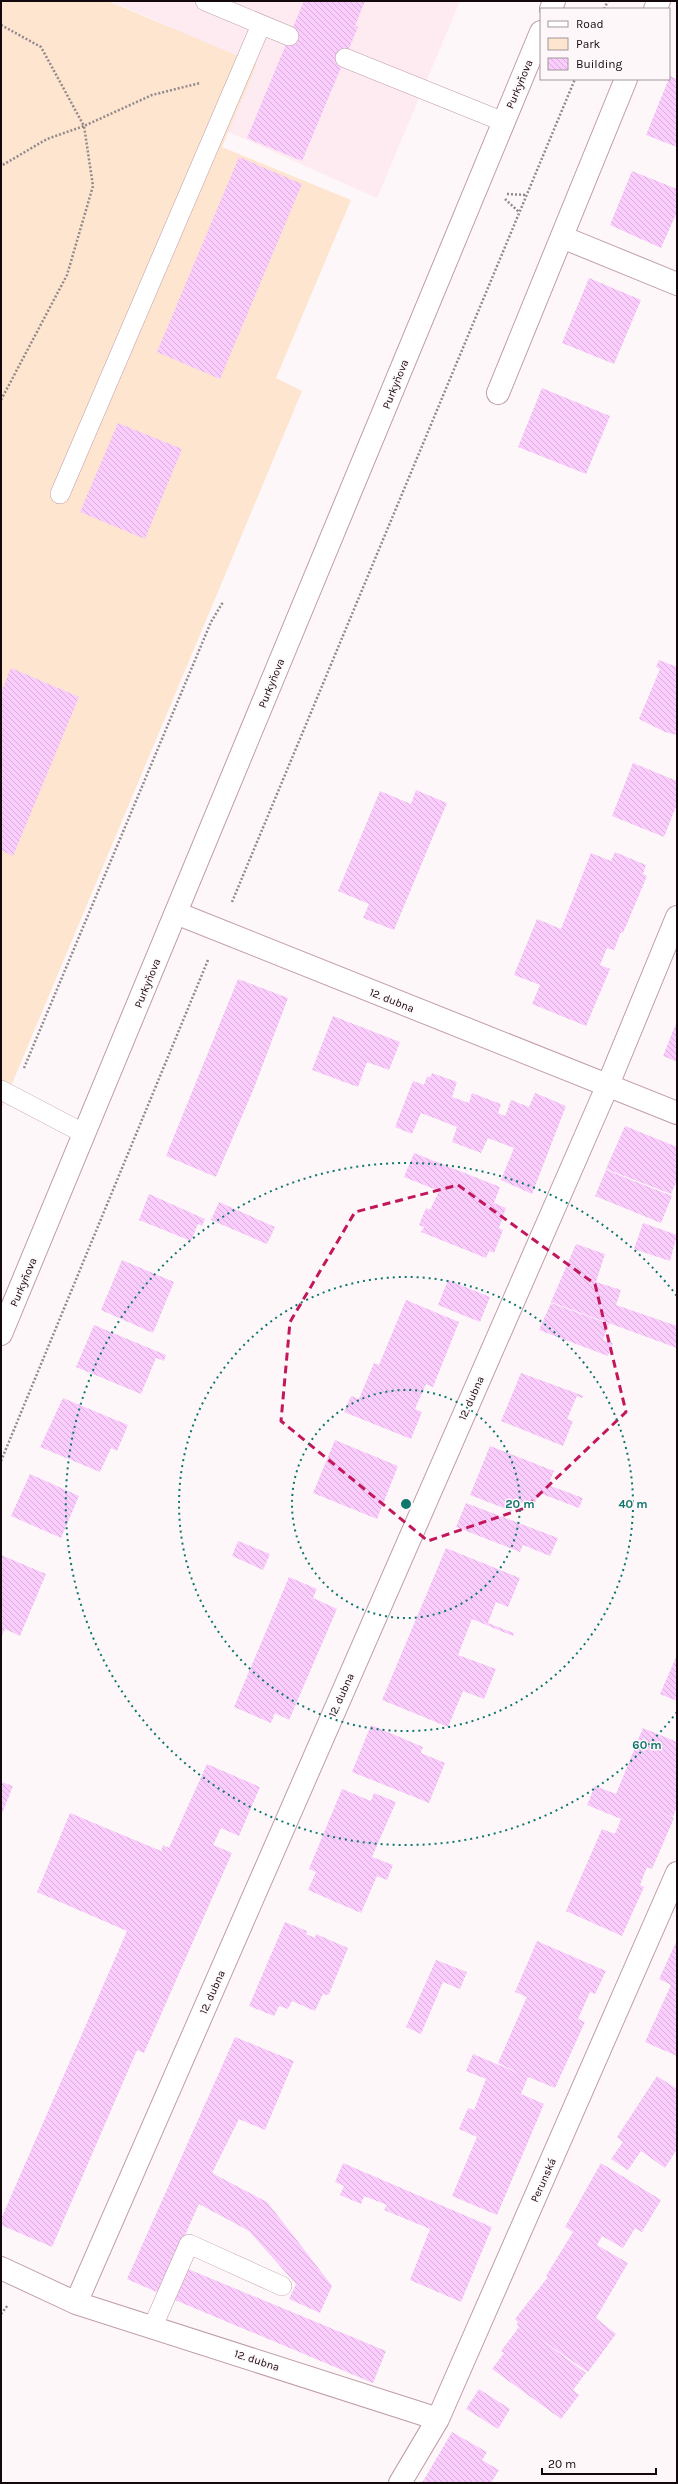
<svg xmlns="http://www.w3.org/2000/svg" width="678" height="2484" viewBox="0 0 678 2484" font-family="Karla,sans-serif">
	<defs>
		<pattern id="building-back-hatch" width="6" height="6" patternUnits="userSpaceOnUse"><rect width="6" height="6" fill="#facdfc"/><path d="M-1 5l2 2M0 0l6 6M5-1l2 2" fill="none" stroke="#d5afd7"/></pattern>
	</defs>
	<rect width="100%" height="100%" fill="#fef7f9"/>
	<path fill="#fdebf1" d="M110 1H460L377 198 143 94 171 27Z"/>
	<path fill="#fde5d0" d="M1 1H108L257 64 222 147 351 200 276 378 302 391 1 1110Z"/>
	<path fill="url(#building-back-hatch)" d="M304 1H365L355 26 358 27 302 161 247 138Z
		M670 76 677 79V147L646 135Z
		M239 157 302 184 220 379 157 352Z
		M632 171 677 189V212L661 248 610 225Z
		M589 278 641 300 614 364 562 343Z
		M542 388 610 416 586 474 518 447Z
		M118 423 182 449 145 539 80 512Z
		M659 660 677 667V735L665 732 639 719 660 669 656 667Z
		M11 668 79 697 13 856 1 850V692Z
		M633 763 677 781V804L664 837 612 816Z
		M416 790 447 803 394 930 363 918 369 904 338 891 380 791 411 804Z
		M615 852 646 865 643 874 647 876 623 933 621 932 614 950 607 948 600 965 610 969 586 1026 532 1004 540 985 514 975 537 919 561 929 591 853 611 861Z
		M238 979 288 998 254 1088 216 1177 166 1156Z
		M333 1016 400 1042 389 1070 367 1062 358 1087 312 1070Z
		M677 1021V1062L663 1056Z
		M432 1073 457 1082 452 1097 469 1103 472 1093 501 1104 498 1113 505 1116 511 1100 529 1107 535 1093 566 1106 532 1194 501 1180 514 1148 488 1138 481 1153 452 1142 457 1127 421 1113 412 1134 395 1127 413 1081 424 1085 427 1076 430 1078Z
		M625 1126 677 1147V1180L671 1194 606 1169Z
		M414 1153 500 1187 494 1203 506 1208 499 1228 503 1230 494 1253 489 1251 486 1258 421 1232 424 1227 419 1225 426 1208 430 1210 439 1191 404 1177Z
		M606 1170 672 1196 661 1223 595 1196Z
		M149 1194 205 1219 202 1226 198 1224 191 1241 139 1220Z
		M219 1202 275 1227 267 1244 211 1220Z
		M643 1223 677 1235 670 1261 634 1249Z
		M576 1244 605 1254 596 1282 621 1290 616 1305 677 1326V1348L551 1302Z
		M122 1260 174 1282 153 1333 101 1310Z
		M448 1280 490 1297 480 1322 438 1305Z
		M406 1300 459 1322 433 1387 426 1384 415 1409 422 1412 411 1439 344 1412 351 1396 359 1399 374 1363 379 1365Z
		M551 1303 609 1324 603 1340 613 1343 608 1356 539 1330Z
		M94 1325 166 1355 164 1361 156 1358 141 1394 76 1367Z
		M521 1373 584 1396 582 1398 577 1396 567 1419 573 1421 563 1446 501 1421Z
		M63 1398 128 1425 117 1451 111 1448 100 1472 40 1447Z
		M335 1440 398 1466 377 1519 313 1493Z
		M490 1446 554 1471 548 1485 583 1498 579 1508 539 1493 533 1507 517 1501 511 1511 470 1495Z
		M30 1474 79 1496 61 1538 11 1516Z
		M466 1503 558 1538 550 1556 523 1545 520 1552 456 1527Z
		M238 1541 270 1554 263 1570 232 1556Z
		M446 1548 520 1578 508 1607 496 1602 488 1623 514 1633 513 1636 472 1619 458 1655 496 1669 484 1699 463 1691 448 1727 382 1700Z
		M1 1555 46 1574 20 1636 5 1629 1 1638Z
		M289 1577 317 1589 313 1598 337 1609 289 1720 275 1713 271 1723 234 1707Z
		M677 1655V1701L660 1694Z
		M371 1725 423 1747 421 1753 445 1763 429 1803 352 1772Z
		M643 1728 677 1742V1806L673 1817 652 1809 674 1818 652 1869 647 1867 640 1885 644 1887 622 1936 566 1911 602 1829 615 1834 621 1819 587 1805 595 1786 616 1794Z
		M207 1764 260 1787 239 1836 221 1828 213 1845 232 1853 144 2053 137 2050 52 2247 1 2225V2219L127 1931 37 1892 70 1813 161 1851 163 1845 169 1848Z
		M1 1782 13 1786 1 1816Z
		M342 1789 371 1801 374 1793 396 1802 372 1857 393 1865 387 1880 377 1876 361 1913 308 1890 316 1872 309 1869Z
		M285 1922 307 1931 306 1934 315 1938 316 1934 348 1948 329 1994 328 1995 323 1994 315 2011 292 2001 288 2009 279 2006 274 2016 249 2006Z
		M677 1940V2056L645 2042 671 1985 659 1979Z
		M537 1941 606 1971 595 1994 590 1992 578 2019 585 2022 555 2088 528 2077 521 2094 544 2104 497 2215 452 2196 477 2137 459 2129 468 2108 474 2110 486 2079 466 2071 473 2054 520 2074 498 2063 527 1997 515 1992Z
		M436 1960 467 1972 460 1989 443 1982 421 2034 406 2027Z
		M235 2037 294 2061 265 2130 239 2119 212 2173 267 2202 296 2239 332 2286 320 2313 289 2299 296 2284 249 2231 199 2204 159 2293 127 2279Z
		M657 2076 677 2089V2149L665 2168 641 2151 628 2170 611 2159 623 2142 617 2137Z
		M343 2163 492 2227 461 2302 410 2280 430 2229 384 2210 387 2205 364 2196 361 2204 340 2195 344 2186 335 2182Z
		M601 2163 661 2200 642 2232 635 2228 623 2248 602 2236 597 2245 628 2263 596 2318 616 2334 588 2372 535 2335 586 2373 573 2390 579 2395 561 2419 492 2369 504 2353 501 2351 519 2327 517 2325 518 2322 515 2319 548 2277 546 2276 573 2232 565 2227Z
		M188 2269 386 2351 373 2383 175 2300Z
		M479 2389 510 2409 498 2429 466 2409Z
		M452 2432 487 2452 482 2460 499 2470 491 2483H422Z"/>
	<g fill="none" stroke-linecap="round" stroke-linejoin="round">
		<defs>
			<path id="lane" d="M205 1 289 36
				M345 58 504 122
				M60 494 261 25
				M1 1090 85 1134
				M153 2326 189 2244 282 2286"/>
			<path id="street" d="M655 9 659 1
				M562 237 677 284
				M498 393 626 79
				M176 913 677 1113
				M1 2268 76 2303 438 2419
				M76 2303 607 1087 677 917
				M400 2483 438 2419 677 1873"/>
			<path id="secondary" d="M551 9 554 1
				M1 1334 541 32"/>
		</defs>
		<use href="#lane" stroke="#bf9da8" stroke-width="20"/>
		<use href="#street" stroke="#bf9da8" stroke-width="24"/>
		<use href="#secondary" stroke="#bf9da8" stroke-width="24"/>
		<path stroke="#92898c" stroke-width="2.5" stroke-dasharray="2 2" stroke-linecap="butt" d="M604 9 608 1
			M1 25 41 47 84 126 47 139 1 166
			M507 194 527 195
			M505 199 519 212
			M1 400 67 275 93 186 84 126 152 95 200 83
			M232 902 575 79
			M24 1068 211 622 223 602
			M1 1461 208 960
			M1 2314 8 2305"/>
		<use href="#lane" stroke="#fff" stroke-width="19"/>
		<use href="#street" stroke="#fff" stroke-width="22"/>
		<use href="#secondary" stroke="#fff" stroke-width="22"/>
	</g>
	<path fill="none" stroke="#c2185b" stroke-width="3" stroke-dasharray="8 5" stroke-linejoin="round" d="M458 1185 595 1284 626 1412 525 1508 428 1541 281 1421 290 1322 355 1212Z"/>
	<g fill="none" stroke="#0f766e" stroke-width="2" stroke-dasharray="2 4">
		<circle cx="406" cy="1504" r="114"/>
		<circle cx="406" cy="1504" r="227"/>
		<path d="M677 1712A341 341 0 1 1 677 1296"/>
	</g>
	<g text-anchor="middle" stroke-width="3" stroke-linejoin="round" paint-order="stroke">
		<g font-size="11" fill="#13080c" stroke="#fef7f9">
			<text transform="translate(519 84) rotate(-67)" y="4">Purkyňova</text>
			<text transform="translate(395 384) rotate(-68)" y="4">Purkyňova</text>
			<text transform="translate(271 683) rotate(-68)" y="4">Purkyňova</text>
			<text transform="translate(147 983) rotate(-68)" y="4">Purkyňova</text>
			<text transform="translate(392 1000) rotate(22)" y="4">12. dubna</text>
			<text transform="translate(23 1282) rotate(-67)" y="4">Purkyňova</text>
			<text transform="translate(471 1398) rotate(-66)" y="4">12. dubna</text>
			<text transform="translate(341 1695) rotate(-66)" y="4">12. dubna</text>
			<text transform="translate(212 1992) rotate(-66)" y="4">12. dubna</text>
			<text transform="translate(543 2180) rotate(-66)" y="4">Perunská</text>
			<text transform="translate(257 2360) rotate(18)" y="4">12. dubna</text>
		</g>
	</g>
	<circle cx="406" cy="1504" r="6" fill="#0f766e" stroke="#fef7f9" stroke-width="2"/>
	<g font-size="12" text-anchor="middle" font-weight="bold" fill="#0f766e" stroke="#fef7f9" stroke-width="3" stroke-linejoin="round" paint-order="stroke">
		<text x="520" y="1508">20 m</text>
		<text x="633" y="1508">40 m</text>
		<text x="647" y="1749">60 m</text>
	</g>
	<rect width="678" height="2484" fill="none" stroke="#13080c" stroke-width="4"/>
	<rect x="540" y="8" width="130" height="72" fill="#fef7f9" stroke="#a0979a"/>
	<rect x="548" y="21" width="20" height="6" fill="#ffffff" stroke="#a0979a"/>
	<text x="576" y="28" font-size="12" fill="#13080c">Road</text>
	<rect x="548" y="38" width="20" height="12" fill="#fde5d0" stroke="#a0979a"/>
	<text x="576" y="48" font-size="12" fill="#13080c">Park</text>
	<rect x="548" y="58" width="20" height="12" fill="url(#building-back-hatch)" stroke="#a0979a"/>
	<text x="576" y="68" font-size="12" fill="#13080c">Building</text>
	<path d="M542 2468v6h114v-6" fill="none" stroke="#13080c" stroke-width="2"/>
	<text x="548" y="2468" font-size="12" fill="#13080c" stroke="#fef7f9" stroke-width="3" paint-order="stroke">20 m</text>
</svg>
